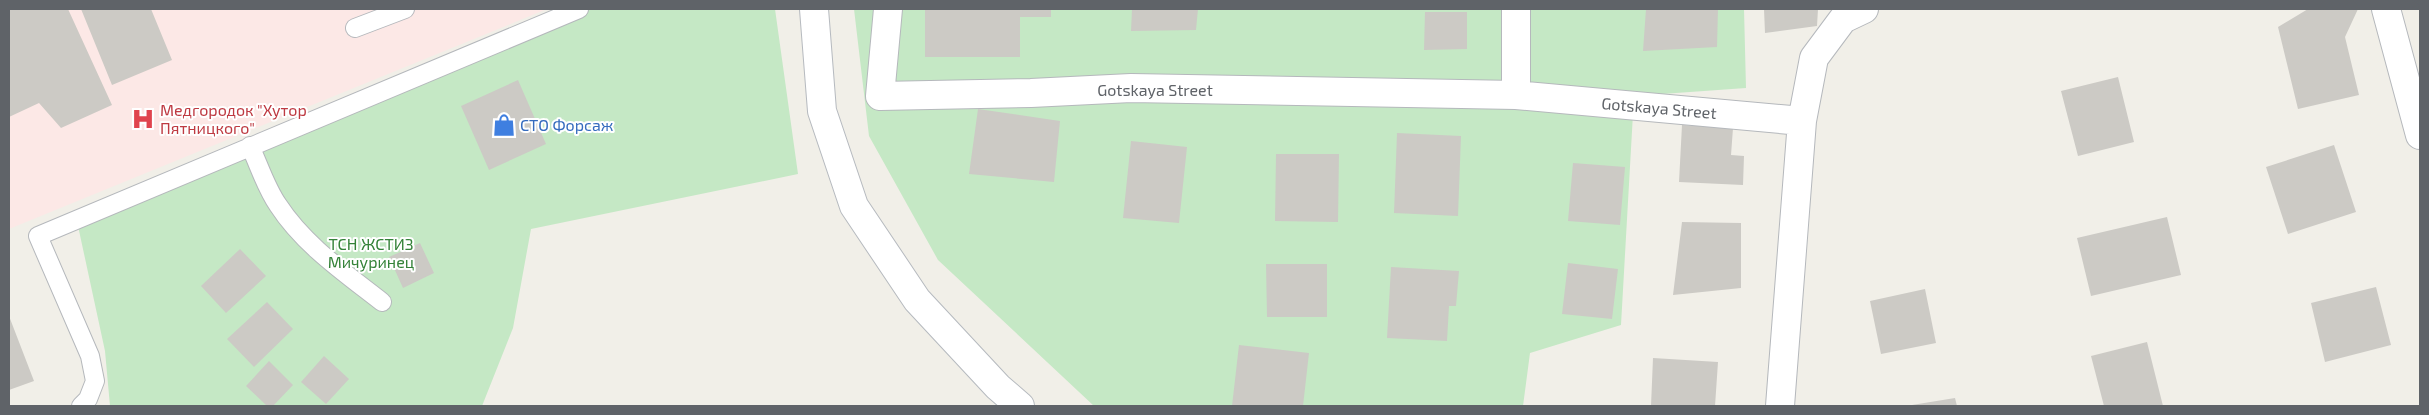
<svg xmlns="http://www.w3.org/2000/svg" width="2429" height="415" viewBox="0 0 2429 415" font-family="'Exo 2',sans-serif">
	<rect width="100%" height="100%" fill="#f1efe8"/>
	<path fill="#fce8e6" d="M9 9H547L9 229Z"/>
	<path fill="#c5e8c5" d="M562 9H775L798 174 531 229 513 328 482 406H110L105 351 75 212Z
		M854 9H1744L1746 88 1634 96 1621 325 1530 353 1523 406H1094L938 260 869 136Z"/>
	<path fill="#cccac5" d="M9 9H68L112 105 61 128 39 103 9 117Z
		M81 9H151L172 60 112 85Z
		M925 9H1051V17H1020V57H925Z
		M1132 9H1198L1196 30 1131 31Z
		M1646 9H1718L1717 47 1643 51Z
		M1764 9H1818L1817 26 1765 33Z
		M2308 9H2358L2345 37 2359 95 2298 109 2278 27Z
		M1425 12H1467V49L1424 50Z
		M2118 77 2134 142 2078 156 2061 91Z
		M518 80 546 144 489 170 461 106Z
		M978 109 1060 121 1054 182 969 174Z
		M1682 125 1733 128 1731 155 1744 156 1743 185 1679 182Z
		M1397 133 1461 136 1458 216 1394 213Z
		M1131 141 1187 147 1179 223 1123 218Z
		M2334 145 2356 212 2288 234 2266 167Z
		M1276 154H1339L1338 222 1275 221Z
		M1573 163 1625 167 1620 225 1568 221Z
		M2167 217 2181 275 2091 296 2077 238Z
		M1682 222 1741 223V288L1673 295Z
		M420 243 434 273 403 288 389 257Z
		M240 249 266 276 226 313 201 286Z
		M1568 263 1618 269 1612 319 1562 314Z
		M1266 264H1327V317H1267Z
		M1391 267 1459 271 1456 306H1449L1447 341 1387 338Z
		M2376 287 2391 345 2325 362 2311 303Z
		M1925 289 1936 343 1881 354 1870 301Z
		M267 302 293 329 254 367 227 339Z
		M9 316 34 381 9 390Z
		M2147 342 2163 406H2104L2091 356Z
		M1239 345 1309 353 1303 406H1232Z
		M324 356 349 379 326 404 301 382Z
		M1653 358 1718 362 1715 406H1651Z
		M269 361 293 385 273 406H267L246 386Z
		M1955 398 1957 406H1912V405Z"/>
	<g fill="none" stroke-linecap="round" stroke-linejoin="round">
		<defs>
			<path id="service" d="M355 28 405 9
				M250 146C259 165 266 188 278 205 304 245 345 273 382 302
				M81 406 88 399 95 381 90 356 38 236 579 9"/>
			<path id="minor" d="M888 9 880 96 1031 93 1131 88 1516 95 1802 121
				M2386 9 2420 135
				M1516 95V9
				M1780 406 1802 121 1814 58 1843 19 1864 9"/>
			<path id="secondary" d="M814 9 822 111 854 206 917 300 998 387 1020 406"/>
		</defs>
		<use href="#service" stroke="#b5b8bc" stroke-width="20"/>
		<use href="#minor" stroke="#b5b8bc" stroke-width="30"/>
		<use href="#secondary" stroke="#b6babf" stroke-width="30"/>
		<use href="#service" stroke="#fff" stroke-width="18"/>
		<use href="#minor" stroke="#fff" stroke-width="28"/>
		<use href="#secondary" stroke="#fff" stroke-width="28"/>
	</g>
	<defs>
		<symbol id="hospital-bare" viewBox="-9 -9 18 18"><path d="M-5-5h3v3.5h4V-5h3V5h-3V1.5h-4V5h-3Z" fill="#e0444e" stroke="#fff" stroke-width="2.5" paint-order="stroke"/></symbol>
		<symbol id="shop-bare" viewBox="-9 -9 18 18"><path d="M-5-2.5h2.3a2.7 3.5 0 0 1 5.4 0H5L5.5 6h-11ZM-1.5-2.5h3a1.5 2.3 0 0 0-3 0Z" fill="#3f7fe0" stroke="#fff" stroke-width="2.5" paint-order="stroke"/></symbol>
	</defs>
	<g fill-rule="evenodd">
		<use href="#hospital-bare" x="127" y="103" width="32" height="32"/>
		<use href="#shop-bare" x="488" y="109" width="32" height="32"/>
	</g>
	<g text-anchor="middle" stroke-width="4" stroke-linejoin="round" paint-order="stroke">
		<g font-size="16" fill="#5f6368" stroke="#fff">
			<text x="1155" y="96">Gotskaya Street</text>
			<text transform="translate(1659 108) rotate(5)" y="6">Gotskaya Street</text>
		</g>
		<g font-size="16" fill="#be3a42" stroke="#fff" text-anchor="start">
			<text x="160" y="116">Медгородок "Хутор<tspan x="160" dy="18">Пятницкого"</tspan></text>
		</g>
		<g font-size="16" fill="#366cbe" stroke="#fff" text-anchor="start">
			<text x="520" y="131">СТО Форсаж</text>
		</g>
		<g font-size="16" fill="#348238" stroke="#fff">
			<text x="371" y="250">ТСН ЖСТИЗ<tspan x="371" dy="18">Мичуринец</tspan></text>
		</g>
	</g>
	<rect width="2429" height="415" fill="none" stroke="#5f6368" stroke-width="20"/>
</svg>
